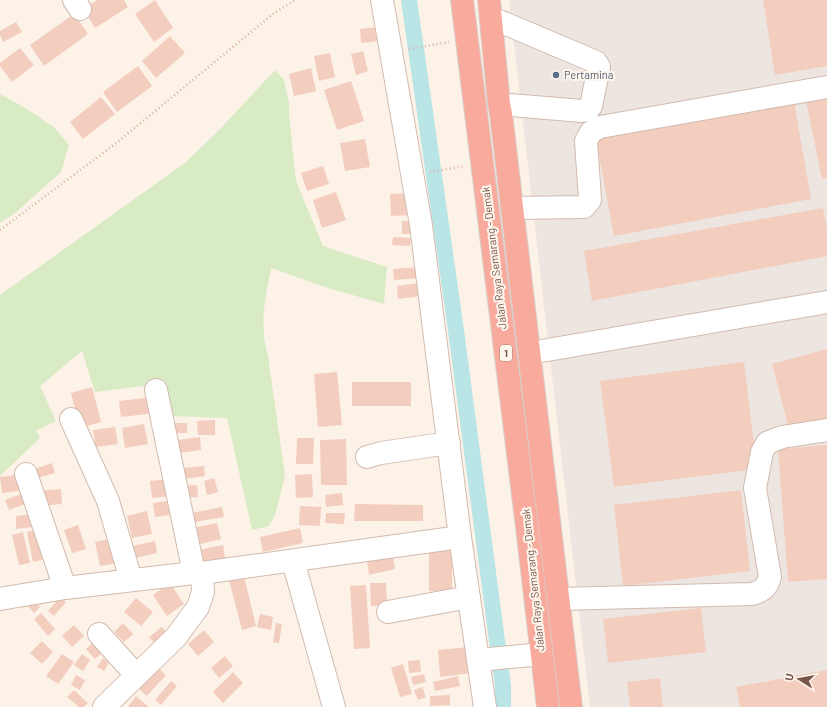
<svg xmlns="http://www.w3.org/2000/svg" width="827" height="707" viewBox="0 0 827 707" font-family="Barlow,sans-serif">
	<rect width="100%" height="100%" fill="#fdf2e7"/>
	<path fill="#ede5e0" d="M509 0H827V707H590Z"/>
	<path fill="#d8ebc4" d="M275 70 284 80 289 103V115L296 181 323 246 387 267 384 304 328 288 271 268C265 300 259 324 268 356L285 476 275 515 269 526 252 530 227 418 166 416 159 384 95 392 82 351 40 386 56 421 36 431 40 438 0 476V295L185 163 220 129Z
		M0 94 22 106 54 127 69 145 61 172 14 214 0 223Z"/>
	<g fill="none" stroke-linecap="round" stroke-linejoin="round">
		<path stroke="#bae5e7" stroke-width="16" d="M409 0 455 323 503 686V707"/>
	</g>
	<path fill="#f3cdbe" d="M97 0H124L128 7 95 28 83 9Z
		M155 0 173 28 154 42 135 14Z
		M763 0H827V66L775 75Z
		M74 14 88 34 44 66 30 45Z
		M16 22 22 32 3 42 0 35V31Z
		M378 27 380 41 361 43 360 29Z
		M170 36 185 53 156 78 142 61Z
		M20 48 34 65 12 82 0 66V63Z
		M363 51 368 71 356 75 351 54Z
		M330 53 335 77 319 81 314 56Z
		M138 66 152 86 117 112 103 92Z
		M311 68 316 91 294 96 289 74Z
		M351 81 364 121 337 130 324 90Z
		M793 96 811 199 614 236 595 134Z
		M827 96V178L822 179 806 101Z
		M101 97 115 114 83 139 70 122Z
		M365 139 370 167 345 171 340 143Z
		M323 166 329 184 307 191 301 173Z
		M336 192 346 220 322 228 313 200Z
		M411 193 412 215 391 216 390 194Z
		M823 208 827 228V256L592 301 584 251Z
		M402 221H412L413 234H402Z
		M393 237 411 238 410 246 392 245Z
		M420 267 421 278 394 280 393 269Z
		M420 283 421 296 398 299 397 286Z
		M827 349V419L789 429 772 364Z
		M744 362 757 469 614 487 600 381Z
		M337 372 342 425 318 427 314 374Z
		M352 382H411V406H352Z
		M92 387 101 422 80 428 71 393Z
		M154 397 156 413 121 417 119 401Z
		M215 420V435H198L197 421Z
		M170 423H187V433H170Z
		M144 424 148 444 125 448 122 428Z
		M115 427 118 444 96 447 93 430Z
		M200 437 201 450 172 454 170 441Z
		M297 438H314L313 464H296Z
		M346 439 347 485H321L320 440Z
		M827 445V579L788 582 778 449Z
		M52 463 55 473 33 479 31 470Z
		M204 466 205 476 184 479 183 468Z
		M23 474 25 490 2 493 0 477Z
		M312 474 313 497 296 498 295 475Z
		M214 478 218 492 207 495 204 481Z
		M171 479 173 496 152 498 150 481Z
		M197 485 198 497 185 498 184 486Z
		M61 489 62 504 38 506 37 491Z
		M741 490 750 571 623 586 614 505Z
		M27 492 30 502 9 510 5 500Z
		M342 493 343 505 326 507 325 495Z
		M175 500 176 514 155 517 153 503Z
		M355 504 423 505V521H354Z
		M300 506 321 507 320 526 299 525Z
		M222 507 224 517 189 523 187 514Z
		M147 511 152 534 132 538 127 516Z
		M326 513H345L344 524 325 523Z
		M33 514V527L16 529V516Z
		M217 523 221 539 196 545 193 528Z
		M78 525 86 549 72 553 64 530Z
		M300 528 303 543 263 552 260 537Z
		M41 529 47 559 33 562 27 532Z
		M23 532 30 563 19 565 12 535Z
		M113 538 118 563 100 566 95 542Z
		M155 541 157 553 135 558 133 546Z
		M223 545 225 558 200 562 198 550Z
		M429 549H452V591H429Z
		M393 556 395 569 369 575 367 561Z
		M244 576 256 626 242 630 229 580Z
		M170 583 184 604 167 616 153 595Z
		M370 583H386L387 605 371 606Z
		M366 585 370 648 354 649 350 586Z
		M60 597 66 602 54 616 48 611Z
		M136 598 153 612 141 626 124 612Z
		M33 599 40 607 34 613 27 605Z
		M701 608 706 652 608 663 603 619Z
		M41 613 55 629 48 636 34 619Z
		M260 614 273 617 271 630 257 627Z
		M123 623 133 634 124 642 114 632Z
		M276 623 282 624 279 643 273 642Z
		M74 625 84 636 72 647 62 636Z
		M162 627 170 636 157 647 149 637Z
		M204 630 214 642 198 656 188 644Z
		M96 640 105 650 95 659 86 649Z
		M42 641 53 652 42 664 30 653Z
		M468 647 471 673 440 677 438 650Z
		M62 654 74 662 58 684 46 676Z
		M82 654 90 660 83 671 74 665Z
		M225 656 233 666 219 678 211 668Z
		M103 658 109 663 104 671 97 667Z
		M420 660 421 672 409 673 408 661Z
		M403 664 412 694 400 697 391 668Z
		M157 667 166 675 147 696 139 689Z
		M827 670V707H740L736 687Z
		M233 672 243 683 223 703 213 692Z
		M424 674 426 682 413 685 411 677Z
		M76 675 85 680 80 690 71 685Z
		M458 676 460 686 435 691 433 682Z
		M660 678 663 707H630L627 682Z
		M171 681 177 686 161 705 155 700Z
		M422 687 426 697 418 700 414 690Z
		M74 690 88 703 84 707H79L67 697Z
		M450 695V705L430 706V696Z
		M136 696 149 707H128Z"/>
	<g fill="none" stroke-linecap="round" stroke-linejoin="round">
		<defs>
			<path id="minor" d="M74 0 80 9
				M382 0 421 225 460 537 485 707
				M492 18 596 62 599 67 591 106 588 110 582 111 499 104
				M512 208 584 207 590 200 586 141 591 132 600 127 827 87
				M530 353 827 302
				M156 390 194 573
				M71 419 108 501 131 580
				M367 457 381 453 449 443
				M26 474 65 588
				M293 561 334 707
				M0 599 65 588 194 573H202L460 537
				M559 599 752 594C762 591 767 588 770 577L755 488 762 452 767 443 782 437 827 430
				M388 612 469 597
				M99 634 136 675
				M478 660 542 654
				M104 707 176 637 198 607 203 592 202 573"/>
			<path id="highway" d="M462 0 527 527 548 707
				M489 0 499 104 501 114 571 707"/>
		</defs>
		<use href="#minor" stroke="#d1bbaf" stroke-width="24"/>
		<use href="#highway" stroke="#d9d0cc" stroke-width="24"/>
		<path stroke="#d8b0a0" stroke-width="2.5" stroke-dasharray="1 3" stroke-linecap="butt" d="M409 49 449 42
			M430 172 465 166
			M0 230 115 144 273 14 295 0"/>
		<use href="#minor" stroke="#fff" stroke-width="22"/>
		<use href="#highway" stroke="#f8ab9d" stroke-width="22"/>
	</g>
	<circle fill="#5c6f8a" stroke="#fff6ee" stroke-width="1.5" cx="556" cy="75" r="4"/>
	<g text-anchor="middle" stroke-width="4" stroke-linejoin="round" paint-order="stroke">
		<rect fill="#fff6ee" stroke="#a0867b" stroke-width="1" x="500" y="345" width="12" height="16" rx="3"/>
		<g font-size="10" font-weight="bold" fill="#77564a">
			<text x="506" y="357">1</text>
		</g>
		<g font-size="11" fill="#4e5e75" stroke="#fff6ee" text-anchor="start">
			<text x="564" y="79">Pertamina</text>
		</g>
		<g font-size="11" fill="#77564a" stroke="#fff6ee">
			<text transform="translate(494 258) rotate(-97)" y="4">Jalan Raya Semarang - Demak</text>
			<text transform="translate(533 580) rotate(-96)" y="4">Jalan Raya Semarang - Demak</text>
		</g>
	</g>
	<g transform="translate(799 679) rotate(281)" stroke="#fff6ee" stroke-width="3" paint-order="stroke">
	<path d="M0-3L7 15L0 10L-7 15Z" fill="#77564a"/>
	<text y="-6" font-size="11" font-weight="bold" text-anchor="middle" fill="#77564a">U</text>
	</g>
</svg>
